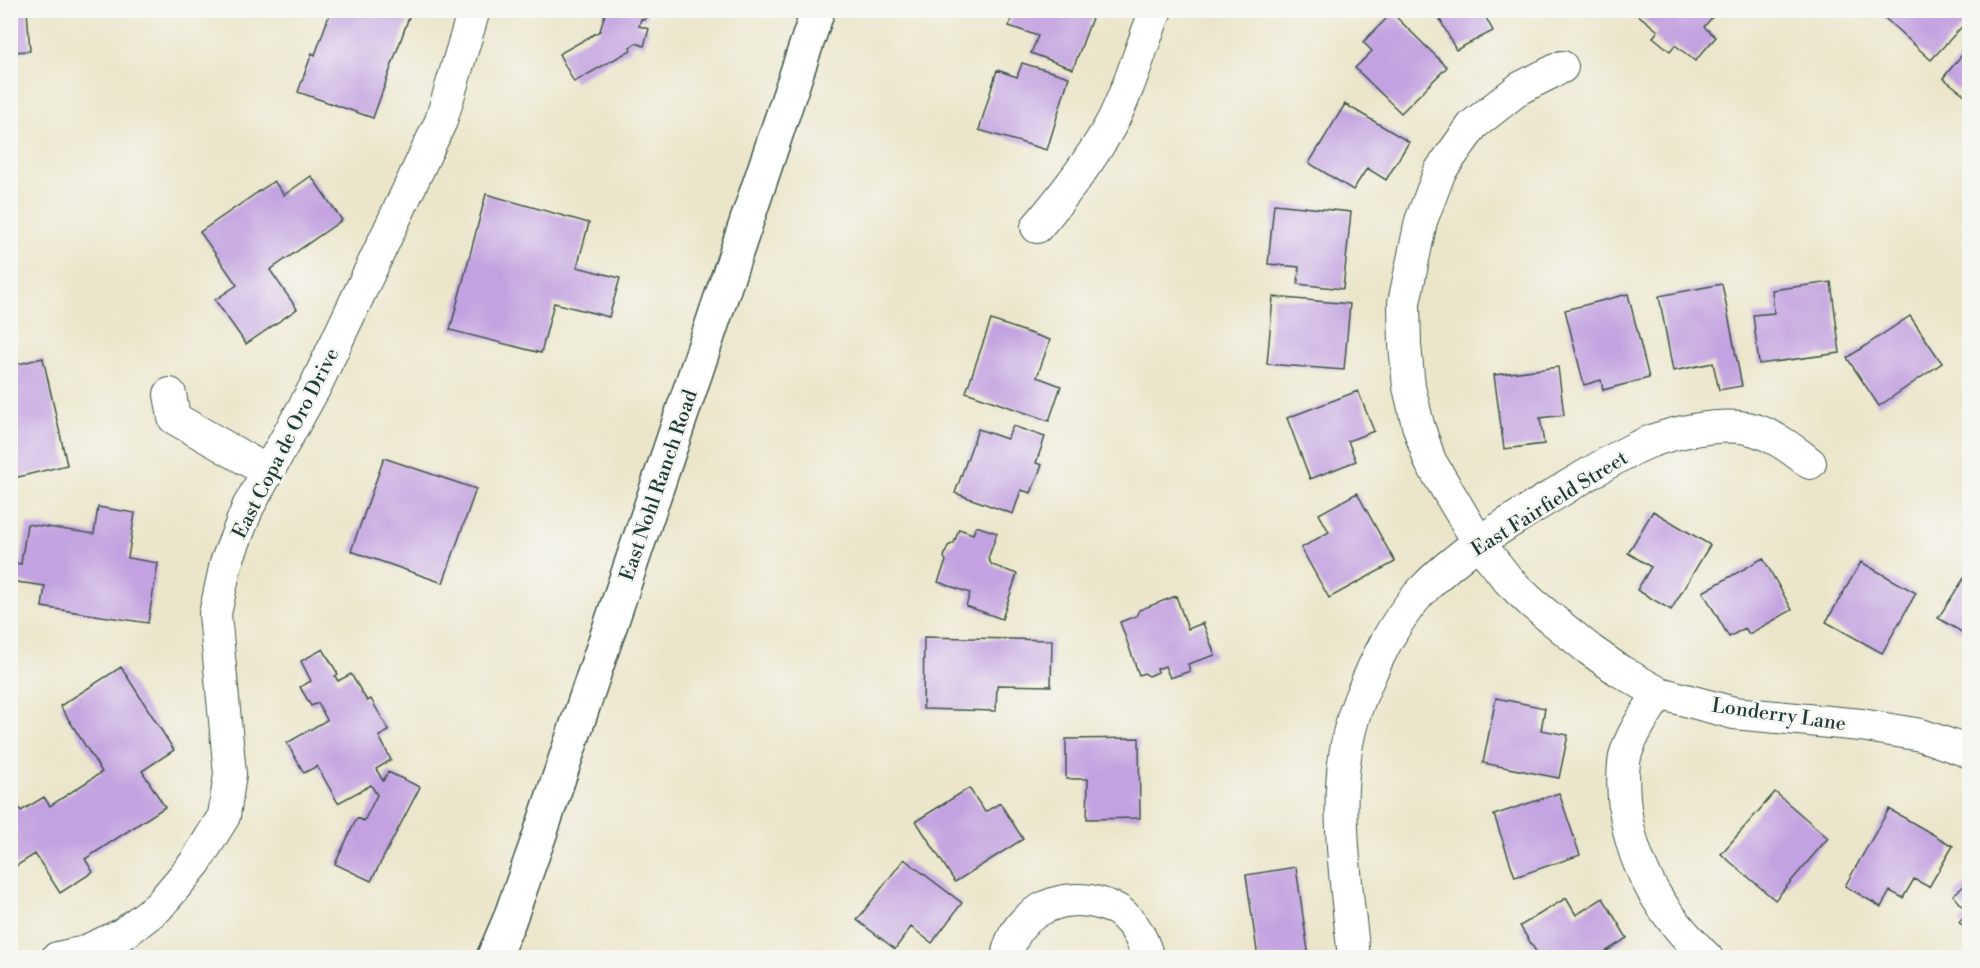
<svg xmlns="http://www.w3.org/2000/svg" width="1980" height="968" viewBox="0 0 1980 968" font-family="'Libre Bodoni',serif">
	<rect width="100%" height="100%" fill="#f6f6f2"/>
	<filter id="ink" filterUnits="userSpaceOnUse"><feTurbulence type="fractalNoise" baseFrequency=".0167" numOctaves="2"/><feDisplacementMap in="SourceGraphic" scale="12" xChannelSelector="R" yChannelSelector="G"/><feConvolveMatrix kernelMatrix="1 2 1 2 8 2 1 2 1" color-interpolation-filters="sRGB"/></filter>
	<filter id="wash" filterUnits="userSpaceOnUse"><feTurbulence type="fractalNoise" baseFrequency=".008" numOctaves="4" result="noise"/><feDisplacementMap in="SourceGraphic" scale="24" xChannelSelector="R" yChannelSelector="G"/><feGaussianBlur stdDeviation="1.35" result="paint"/><feColorMatrix in="noise" values="0 0 0 0 0 0 0 0 0 0 0 0 0 0 0 0 0 1.4 0 .05"/><feComposite in="paint" operator="in"/></filter>
	<g filter="url(#wash)">
		<rect width="100%" height="100%" fill="#ebe6ca"/>
		<g id="blocks">
			<path fill="#c2a2e0" d="M10 10H27L30 51 10 52Z
				M331 10H403L410 14 373 118 298 92 312 53 315 55Z
				M606 10H648L645 20 641 19 639 26 649 29 644 46 636 43 630 47 631 50 574 82 559 54 600 31Z
				M1014 10H1095L1073 69 1031 53 1038 36 1009 26Z
				M1435 10H1482L1493 31 1456 50Z
				M1638 10H1718L1704 27 1716 37 1695 61 1675 45 1670 51 1653 37 1658 31 1636 13Z
				M1876 10H1970V18L1931 60Z
				M1392 13 1447 67 1401 113 1355 68 1372 51 1363 42Z
				M1970 45V99L1943 78Z
				M1022 63 1069 77 1047 150 979 130 997 70 1017 77Z
				M10 72H12L17 148 10 149Z
				M1345 104 1409 142 1386 180 1367 168 1353 190 1309 163Z
				M311 176 342 220 270 270 297 309 246 344 215 300 237 285 200 232 274 181 284 195Z
				M486 194 589 223 577 267 620 278 609 317 554 303 541 353 450 330Z
				M1274 204 1351 212 1343 289 1298 284 1299 267 1268 264Z
				M1831 282 1840 353 1759 364 1753 315 1774 313 1772 290Z
				M1722 284 1742 386 1719 390 1713 363 1673 371 1659 296Z
				M1628 294 1649 378 1603 390 1601 380 1584 385 1565 310Z
				M1273 297 1350 304 1344 370 1267 364Z
				M1910 316 1942 363 1879 406 1847 358Z
				M991 320 1050 340 1037 377 1061 386 1049 421 966 392Z
				M43 358 67 465 10 479V366Z
				M1558 367 1564 415 1540 418 1544 444 1504 449 1494 375Z
				M1358 391 1374 431 1348 441 1356 461 1310 479 1287 418Z
				M1013 426 1045 437 1036 463 1042 465 1031 493 1021 490 1013 514 955 493 978 429 1007 439Z
				M384 458 476 489 443 583 351 551Z
				M1357 493 1395 562 1329 598 1301 548 1329 532 1319 514Z
				M98 507 135 513 128 558 158 563 148 623 42 607 45 586 10 581V562L21 564 27 524 94 534Z
				M1653 511 1710 545 1671 610 1637 590 1651 567 1628 553Z
				M976 526 997 533 988 559 992 565 1017 574 1002 619 966 606 970 593 938 582 946 561 944 557 948 546 954 543 959 529 973 534Z
				M1763 558 1792 610 1749 634 1745 628 1729 637 1703 592Z
				M1861 562 1916 593 1882 653 1826 622Z
				M1970 569V637L1938 618Z
				M1176 596 1188 629 1203 623 1215 655 1188 664 1190 671 1170 678 1165 666 1157 669 1158 672 1149 676 1144 673 1139 675 1120 622 1136 616 1139 610Z
				M924 637 1052 640 1051 686 997 685 996 711 923 709Z
				M323 649 338 674 335 676 338 681 351 674 367 701 371 699 389 731 379 736 391 760 376 769 383 781 388 772 420 787 371 881 335 864 357 818 364 821 377 795 371 785 338 803 317 766 304 773 287 743 327 720 318 703 311 706 300 687 311 681 301 661Z
				M121 667 174 750 142 771 165 807 85 859 93 872 60 893 35 854 10 870V805L16 802 21 811 44 797 50 806 102 772 60 706Z
				M1496 698 1545 708 1541 730 1568 735 1559 778 1483 763Z
				M1139 738 1140 818 1087 819 1088 779H1066V739Z
				M969 788 985 812 1000 803 1023 839 955 882 916 821Z
				M1775 792 1828 838 1775 900 1721 854Z
				M1559 793 1580 855 1515 877 1494 815Z
				M1889 809 1953 846 1929 887 1914 879 1903 898 1890 891 1881 907 1845 886Z
				M904 859 962 903 932 943 911 927 895 949 857 920Z
				M1296 867 1309 958H1258L1246 875Z
				M1970 881V934L1959 922 1969 914 1953 895Z
				M1566 898 1576 915 1603 898 1627 938 1596 958H1540L1520 926Z"/>
		</g>
	</g>
	<g filter="url(#ink)">
		<use href="#blocks" fill-opacity="0" stroke="#3e564a" stroke-width="1.5"/>
		<g fill="none" stroke-linecap="round" stroke-linejoin="round">
			<defs>
				<path id="minor" d="M1562 67 1520 88 1473 125 1440 171 1421 221 1404 303 1405 345 1409 387 1418 425 1430 461 1455 503 1479 543 1509 581 1532 603 1590 650 1620 671 1659 693 1734 713 1861 725 1921 735 1970 752
					M1037 227C1064 195 1089 163 1110 126 1130 89 1140 49 1156 10
					M170 394 174 418 267 471
					M1659 693C1647 712 1633 731 1626 753 1622 766 1623 785 1624 799 1630 865 1660 912 1707 958
					M57 958 84 952 123 934 158 907 195 863 224 816 230 774 215 614 226 563 248 507 315 387 441 121 474 10
					M1007 958C1013 913 1062 890 1102 904 1108 906 1115 908 1119 911 1136 925 1142 938 1148 958
					M1354 958C1346 876 1328 779 1359 701 1374 664 1392 624 1419 594 1458 551 1516 518 1565 488 1591 473 1621 453 1649 442 1674 432 1720 423 1747 428 1771 433 1791 448 1810 463"/>
				<path id="major" d="M493 958 509 921 539 837 818 10"/>
			</defs>
			<use href="#minor" stroke="#3e564a" stroke-width="34"/>
			<use href="#major" stroke="#3e564a" stroke-width="36"/>
			<use href="#minor" stroke="#fff" stroke-width="32"/>
			<use href="#major" stroke="#fff" stroke-width="33"/>
		</g>
	</g>
	<g text-anchor="middle" stroke-width="5" stroke-linejoin="round" paint-order="stroke">
		<g font-size="20" fill="#1f3d34" stroke="#f6f6f2">
			<text transform="translate(285 443) rotate(-63)" y="7">East Copa de Oro Drive</text>
			<text transform="translate(658 485) rotate(-71)" y="7">East Nohl Ranch Road</text>
			<text transform="translate(1549 503) rotate(-32)" y="7">East Fairfield Street</text>
			<text transform="translate(1779 714) rotate(8)" y="7">Londerry Lane</text>
		</g>
	</g>
	<rect width="1980" height="968" fill="none" stroke="#f6f6f2" stroke-width="36"/>
</svg>
